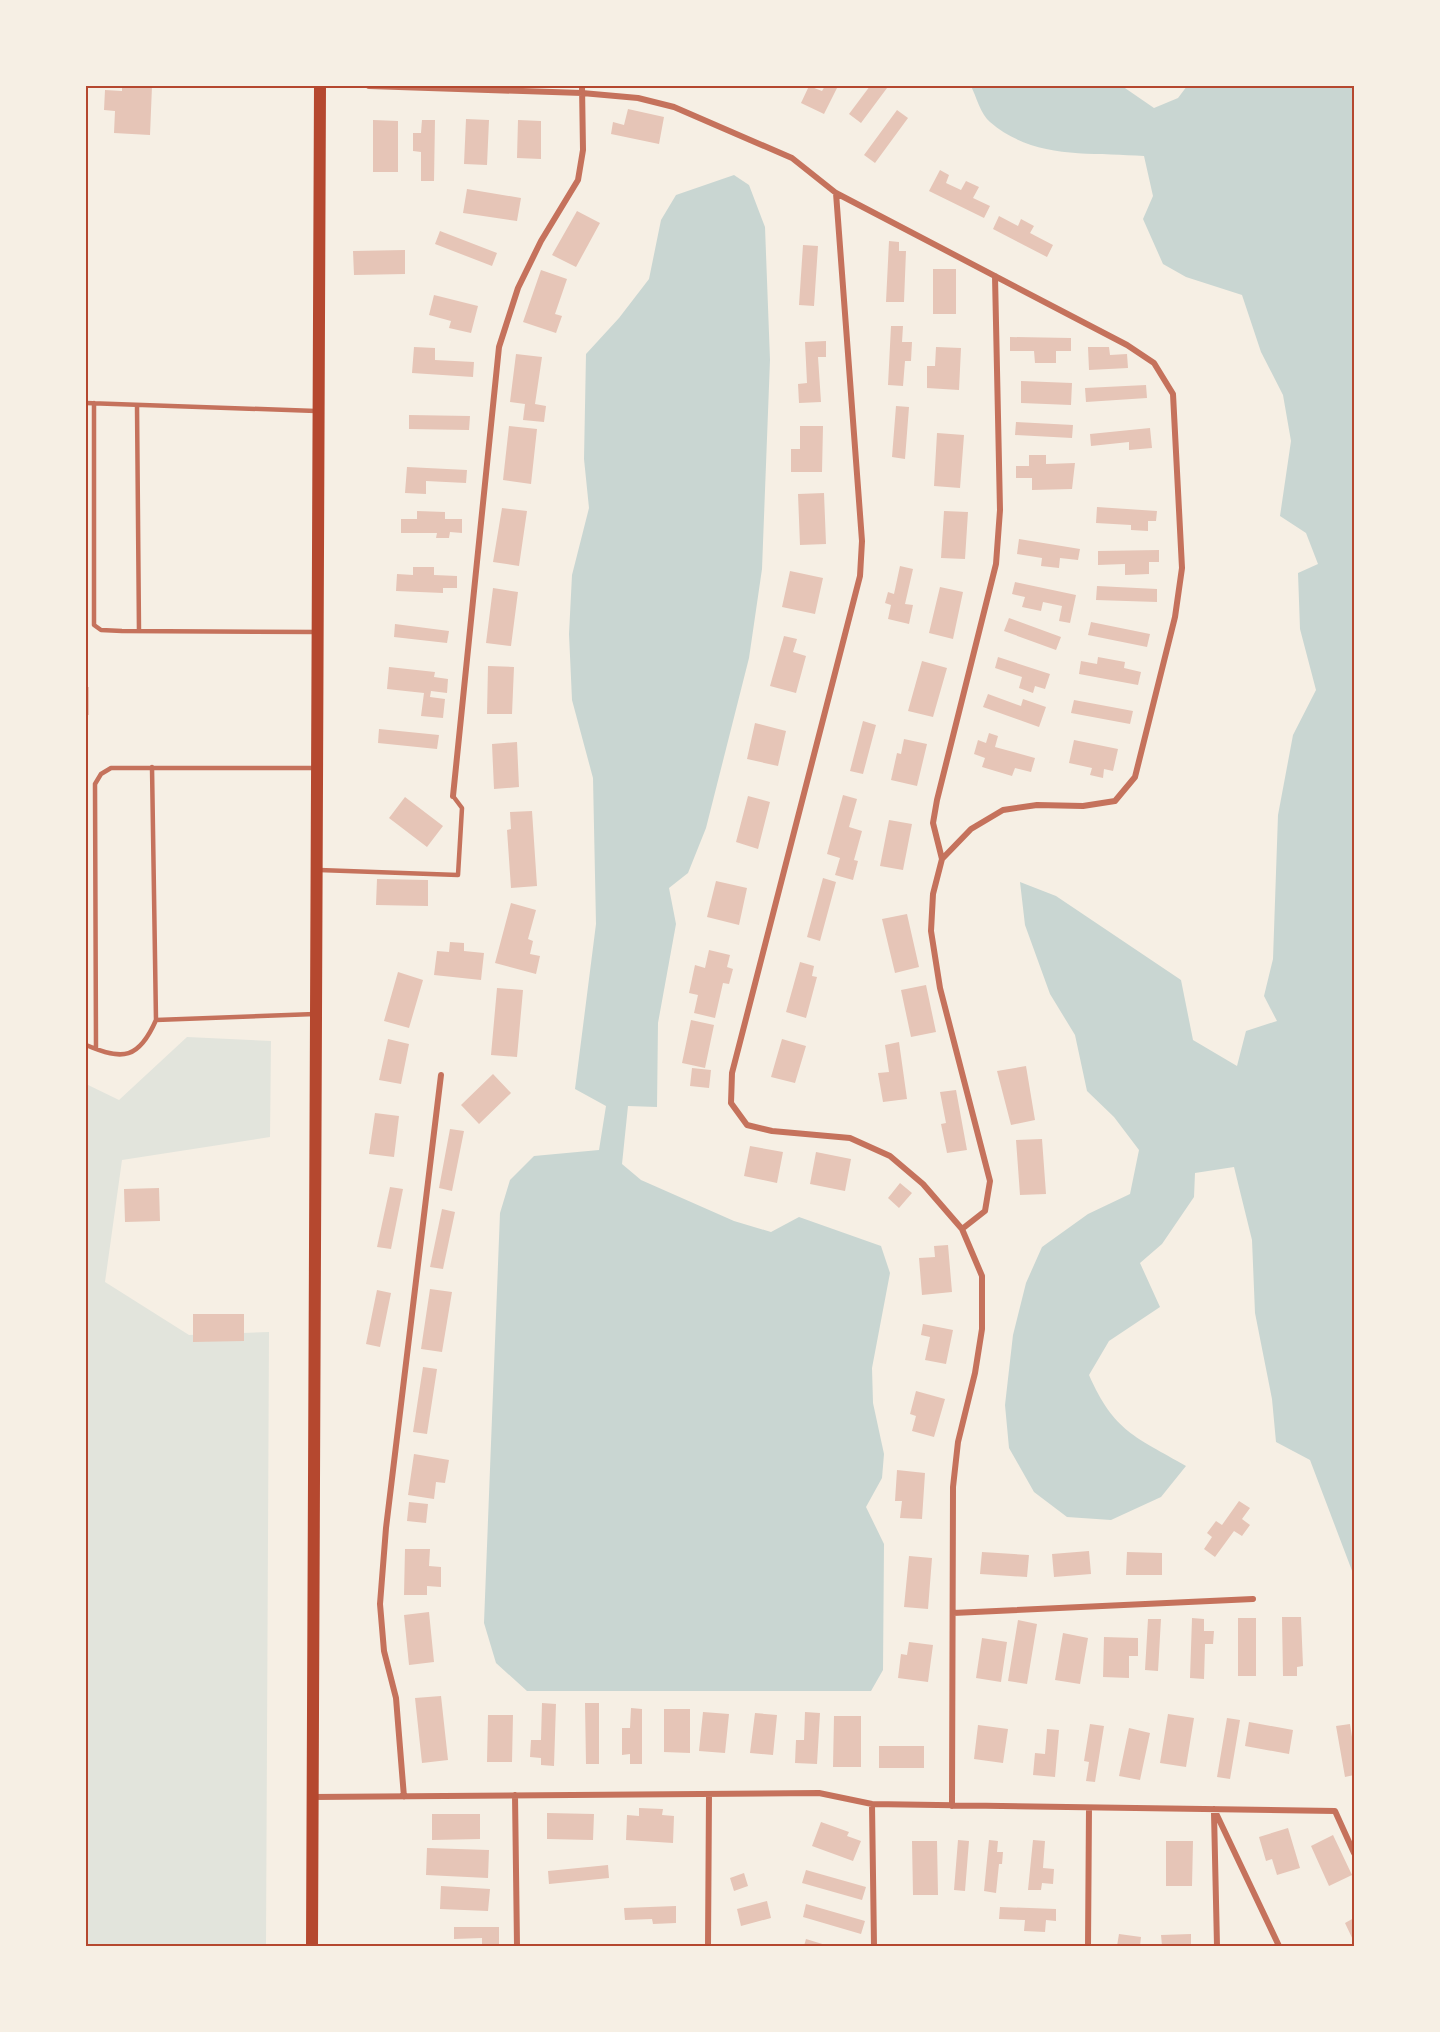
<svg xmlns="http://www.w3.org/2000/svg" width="1440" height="2032" viewBox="0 0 1440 2032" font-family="'Sofia Sans Condensed',sans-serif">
	<rect width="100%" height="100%" fill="#f6efe4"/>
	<path fill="#e2e4dc" d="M187 1037 271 1041 270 1137 122 1160 105 1282 189 1335 269 1332 266 1946H86V1084L119 1100Z"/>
	<path fill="#c9d6d2" d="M971 86H1122L1154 108 1178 98 1187 86H1354V1576L1310 1460 1276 1442 1272 1399 1255 1313 1252 1240 1234 1167 1195 1173 1194 1197 1162 1244 1140 1263 1160 1307 1109 1341 1089 1375C1114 1432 1136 1437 1186 1466L1161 1497 1111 1520 1067 1517 1034 1492 1009 1448 1005 1405 1013 1335 1026 1283 1042 1247 1088 1214 1130 1194 1139 1150 1114 1117 1087 1091 1075 1035 1050 994 1025 925 1020 882 1056 896 1181 980 1193 1040 1237 1066 1246 1031 1277 1021 1264 996 1273 959 1278 815 1293 735 1316 690 1300 629 1298 573 1318 564 1306 533 1280 516 1291 441 1283 395 1261 352 1242 295 1186 277 1163 264 1143 219 1153 196 1144 156C1090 152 1034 160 990 122 981 115 976 96 971 86Z
		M734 175 749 185 765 227 770 360 762 569 749 658 706 828 688 873 669 888 676 924 658 1023 657 1107 628 1106 622 1164 641 1180 734 1221 771 1232 799 1217 881 1246 890 1273 872 1368 873 1403 884 1454 882 1478 866 1507 884 1544 883 1670 871 1691H527L496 1663 484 1623 500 1213 510 1180 534 1156 599 1150 606 1106 575 1089 596 924 593 778 572 700 569 634 572 575 589 508 584 459 586 354 619 318 649 279 661 220 676 195Z"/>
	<path fill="#e6c5b7" d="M122 86H152L150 135 114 133 115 111 104 110 105 90 122 91Z
		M809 86 822 91 825 86H838L824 114 801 103Z
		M870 86H883L887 88 861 123 849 114Z
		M628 109 664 117 659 144 611 134 613 122 624 125Z
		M897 110 908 118 875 163 864 155Z
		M466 119 489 120 487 165 464 164Z
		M373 120 398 121V172H373Z
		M422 120H435L434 181H421V152L413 151V133H421Z
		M518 120 541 121V159L517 158Z
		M940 170 949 175 946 183 961 190 966 181 979 187 973 198 990 206 984 218 929 191Z
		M467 189 521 198 517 221 463 213Z
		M577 211 600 223 576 267 552 255Z
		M999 216 1018 226 1021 219 1034 226 1030 233 1053 245 1047 257 993 229Z
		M440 231 497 253 492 266 435 244Z
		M889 241 899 242V251H906L904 302H886Z
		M803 245 818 246 814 306 799 305Z
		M405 250V274L354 275 353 251Z
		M933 269H956V314H933Z
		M541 270 567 279 555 314 562 316 556 333 523 322Z
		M434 295 478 306 471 333 449 328 451 321 429 315Z
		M891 326H903L902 342H912L911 361H905L903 386 888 385Z
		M1010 337 1071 338V351H1056V363H1035L1034 351H1010Z
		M826 341V357H818L821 402 799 403 798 384 807 383 805 342Z
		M414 347 435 348V360L474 362 473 377 412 373Z
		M936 347 961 348 959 390 927 388V366H935Z
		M1088 347H1109L1110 355 1127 354 1128 368 1089 370Z
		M516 354 542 357 535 404 546 406 544 422 523 420 525 404 510 402Z
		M1021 381 1072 383 1071 405 1021 403Z
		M1146 385 1147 398 1086 402 1085 388Z
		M896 406 909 407 905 459 892 457Z
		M409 415 470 416 469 430 409 429Z
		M1016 422 1073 425 1072 438 1015 435Z
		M509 426 537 429 531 484 503 480Z
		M800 426H823L822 472H791V449H800Z
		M1150 428 1152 448 1129 450V442L1091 446 1090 434Z
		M937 433 964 435 960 488 934 486Z
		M1029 455H1046V464L1075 463 1072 489 1032 490V478H1016V466H1029Z
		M407 467 467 470 466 483 426 481V494L405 493Z
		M824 493 826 544 800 545 798 494Z
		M1097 507 1157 511 1156 521H1148V531L1131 530V525L1096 523Z
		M502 508 527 511 519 566 493 562Z
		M417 511 445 512V519H462V533L450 532 449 538H436L437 533H401V519H417Z
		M944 511 968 512 965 559 941 558Z
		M1019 539 1080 549 1078 560 1060 558 1059 568 1041 566 1042 558 1017 554Z
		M1159 550V562H1149V574L1125 575V564L1098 565V551Z
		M900 566 913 569 905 604 913 605 909 624 888 619 891 605 885 603 888 592 894 594Z
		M413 567H434V575L457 576V588H443V593L396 591 397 574 413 575Z
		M790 571 823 578 815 614 782 607Z
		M1015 582 1076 595 1070 623 1059 621 1062 606 1043 602 1041 611 1022 607 1025 597 1012 594Z
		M1097 586 1157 589V602L1096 600Z
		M940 587 963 592 953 639 929 633Z
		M493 588 518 592 511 646 486 643Z
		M1009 618 1061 637 1056 650 1004 631Z
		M1091 622 1150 634 1147 647 1088 635Z
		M395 624 449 631 447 643 394 637Z
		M784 636 797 639 793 652 806 656 796 693 770 686Z
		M998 657 1050 674 1045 689 1035 686 1033 693 1019 688 1022 677 995 668Z
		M1098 657 1125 662 1124 668 1141 672 1138 685 1079 674 1081 661 1097 664Z
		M922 661 947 668 933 717 908 711Z
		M488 666 514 667 512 714H487Z
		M389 667 435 672 434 677 448 679 447 693 431 691 430 697 445 699 443 718 421 716 424 693 387 689Z
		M86 687H89V715H86Z
		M988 694 1021 706 1023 699 1046 707 1039 727 983 707Z
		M1074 700 1133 711 1130 724 1071 713Z
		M863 721 876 725 863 774 850 771Z
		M755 723 786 731 778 766 747 759Z
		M379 729 439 735 437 749 378 743Z
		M989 733 998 736 995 747 1035 758 1031 772 1015 768 1012 776 982 767 985 758 974 754 978 740 986 743Z
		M904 739 927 744 917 786 891 780 897 753 901 754Z
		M1074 740 1118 749 1113 771 1104 769 1103 778 1090 775 1092 768 1069 763Z
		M517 742 519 787 494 789 492 744Z
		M843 795 857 799 849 827 862 831 854 860 858 861 853 880 835 875 840 858 827 854Z
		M748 796 770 802 758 849 736 842Z
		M405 797 443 826 427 847 389 818Z
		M532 811 537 886 511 888 507 830 511 829 510 812Z
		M889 820 912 824 903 870 880 866Z
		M823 878 836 882 820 941 807 937Z
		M377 879 428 880V906L376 905Z
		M716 881 747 888 739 925 707 917Z
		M511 903 536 910 528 939 533 941 530 954 540 956 536 974 495 963Z
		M907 914 919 967 895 973 882 919Z
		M450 942 464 943V951L484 953 481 980 434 975 437 951 449 952Z
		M709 950 730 955 727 967 733 969 729 984 723 983 715 1018 694 1013 698 995 689 993 695 965 705 968Z
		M800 962 814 966 812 976 817 977 806 1018 786 1012Z
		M398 972 423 980 409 1028 384 1021Z
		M926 985 936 1032 911 1037 901 990Z
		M497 988 523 990 517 1057 491 1055Z
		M691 1020 714 1025 705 1068 682 1063Z
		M388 1039 409 1044 401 1084 379 1080Z
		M782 1039 806 1046 795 1083 771 1077Z
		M899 1042 907 1099 883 1102 878 1073 889 1072 885 1045Z
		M1026 1066 1035 1120 1011 1125 997 1071Z
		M692 1068 711 1070 709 1088 690 1086Z
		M493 1074 511 1093 479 1124 461 1105Z
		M956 1090 967 1150 947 1153 941 1124 946 1123 940 1092Z
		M375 1113 399 1116 394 1157 369 1154Z
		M450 1129 464 1131 452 1191 439 1188Z
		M1042 1139 1046 1194 1020 1195 1016 1140Z
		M750 1146 783 1152 777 1183 744 1176Z
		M816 1152 851 1159 845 1191 810 1184Z
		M900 1183 912 1193 899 1208 888 1198Z
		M390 1187 403 1189 391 1249 377 1247Z
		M159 1188 160 1221 125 1222 124 1189Z
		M442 1209 455 1212 443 1269 430 1267Z
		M948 1245 952 1292 922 1295 919 1258 935 1257 934 1246Z
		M430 1289 452 1292 442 1352 421 1349Z
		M377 1290 391 1293 380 1347 366 1344Z
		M193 1314H244V1341L193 1342Z
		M923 1324 953 1330 946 1364 925 1360 930 1337 921 1335Z
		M423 1367 437 1369 427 1434 413 1432Z
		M916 1391 945 1399 934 1437 912 1431 916 1416 910 1414Z
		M414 1454 449 1460 445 1483 436 1482 434 1499 408 1495Z
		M897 1470 925 1473 922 1519 900 1518 902 1501H895Z
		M1239 1501 1250 1508 1242 1519 1250 1525 1242 1536 1234 1531 1215 1557 1204 1549 1212 1537 1207 1533 1216 1521 1222 1525Z
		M409 1502 428 1504 426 1523 407 1521Z
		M405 1549H430L429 1566 441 1567V1587L427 1586V1595H404Z
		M1089 1551 1091 1574 1054 1577 1052 1554Z
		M982 1552 1029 1555 1027 1577 980 1574Z
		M1127 1552 1162 1553V1575H1126Z
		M909 1556 932 1558 928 1609 904 1607Z
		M429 1612 434 1662 409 1665 404 1615Z
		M1282 1617H1301L1303 1666 1297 1667V1676H1283Z
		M1192 1618 1204 1619V1631H1214L1213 1644H1205L1204 1679 1190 1678Z
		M1238 1618H1256V1676H1238Z
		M1148 1619H1161L1158 1671 1145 1670Z
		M1018 1620 1037 1624 1027 1684 1008 1681Z
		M1063 1633 1088 1638 1080 1684 1055 1680Z
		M1104 1637 1138 1638V1656H1129V1678L1103 1677Z
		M982 1638 1007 1642 1001 1682 976 1678Z
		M909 1642 933 1645 928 1682 898 1678 901 1654 907 1655Z
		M441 1696 448 1760 422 1763 415 1698Z
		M542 1703 556 1704 554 1766 541 1765V1758L530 1757 531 1740H541Z
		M585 1703H599V1764H586Z
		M631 1708 642 1709V1764H630V1754L622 1755V1728H630Z
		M664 1709H690V1753L664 1752Z
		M703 1712 729 1714 725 1753 699 1751Z
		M805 1712 820 1713 817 1764 795 1763 796 1740H804Z
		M755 1713 777 1715 773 1755 750 1753Z
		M1168 1714 1194 1718 1186 1767 1160 1763Z
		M488 1715H513L512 1762H487Z
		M834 1716H861V1767H833Z
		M1227 1718 1240 1720 1230 1779 1217 1777Z
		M1249 1722 1293 1730 1289 1754 1245 1746Z
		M1090 1724 1104 1726 1095 1782 1086 1781 1089 1762 1084 1761Z
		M1350 1724 1354 1750V1775L1345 1777 1336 1726Z
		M978 1725 1008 1729 1003 1763 974 1759Z
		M1129 1728 1150 1733 1140 1780 1119 1776Z
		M1047 1729 1059 1730 1055 1777 1033 1775 1035 1753 1045 1754Z
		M879 1746H924V1768H879Z
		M639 1808 663 1809 662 1815 674 1816 673 1843 626 1840 627 1815 639 1816Z
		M547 1813 594 1814 593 1840 547 1839Z
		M432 1814H480V1839L432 1840Z
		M821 1822 849 1832 847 1836 861 1841 853 1861 812 1846Z
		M1288 1828 1300 1868 1277 1875 1272 1859 1266 1861 1259 1837Z
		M1333 1835 1352 1875 1329 1886 1311 1846Z
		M958 1840 969 1841 965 1891 954 1890Z
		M989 1840 998 1841 997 1852H1003L1002 1864H999L996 1893 984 1891Z
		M1033 1840 1045 1841 1043 1868 1054 1869 1053 1884 1042 1883 1041 1890H1028Z
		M912 1841H937L938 1895H913Z
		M1166 1841H1193L1192 1886H1166Z
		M427 1848 489 1850 488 1878 426 1875Z
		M608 1865 609 1878 549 1884 548 1871Z
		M806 1870 866 1887 862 1900 802 1883Z
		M744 1873 748 1886 734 1891 730 1878Z
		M441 1886 490 1889 488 1911 440 1909Z
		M767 1901 771 1918 741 1926 737 1909Z
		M806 1904 865 1921 861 1934 803 1917Z
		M676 1906V1923L653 1924 652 1919 625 1920 624 1908Z
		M1000 1907 1056 1909V1921L1046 1920 1045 1932 1024 1931 1025 1920 999 1919Z
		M1354 1918V1942L1345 1923Z
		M454 1927H499V1945H482V1938L454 1939Z
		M1119 1934 1141 1937 1140 1946H1117Z
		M1191 1934V1946H1162L1161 1935Z
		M806 1939 829 1946H804Z"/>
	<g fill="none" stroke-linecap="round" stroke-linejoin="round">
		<path stroke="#c5725c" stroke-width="4.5" d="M86 403 316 411
			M94 403V625L101 630 122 631 318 632
			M137 405 139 631
			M319 870 458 875 462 808 453 796
			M156 1020 315 1014
			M86 1045C123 1061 139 1059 156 1020L152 767
			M96 1049 95 784 101 774 111 768H317"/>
		<path stroke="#c5725c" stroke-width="6" d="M369 86 582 93 638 98 674 107 792 158 836 193 1127 345 1154 363 1173 394 1182 568 1175 617 1135 777 1115 801 1083 806 1037 805 1003 810 971 829 942 859 933 894 931 931 940 988 990 1181 985 1211 962 1229
			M836 193 862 541 860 576 732 1073 731 1103 747 1125 772 1131 850 1138 890 1156 923 1184 962 1229 982 1276V1329L975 1373 958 1442 953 1487 952 1806
			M453 796 499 347 518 288 541 241 578 180 583 150 582 86
			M942 859 933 823 937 800 996 564 1000 510 995 276
			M953 1613 1253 1599
			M515 1795 517 1946
			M313 1797 819 1793 872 1804 1335 1811 1354 1853
			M404 1797 396 1698 384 1651 380 1604 386 1528 441 1075
			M872 1804 874 1946
			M1214 1809 1279 1946
			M1214 1813 1217 1946
			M708 1946 709 1794
			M1088 1946 1089 1808"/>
		<path stroke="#b5482f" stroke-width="12" d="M312 1946 320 86"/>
	</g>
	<rect width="1440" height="2032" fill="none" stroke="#f6efe4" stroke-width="174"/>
	<rect x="87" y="87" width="1266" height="1858" fill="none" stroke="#b5482f" stroke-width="2"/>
</svg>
